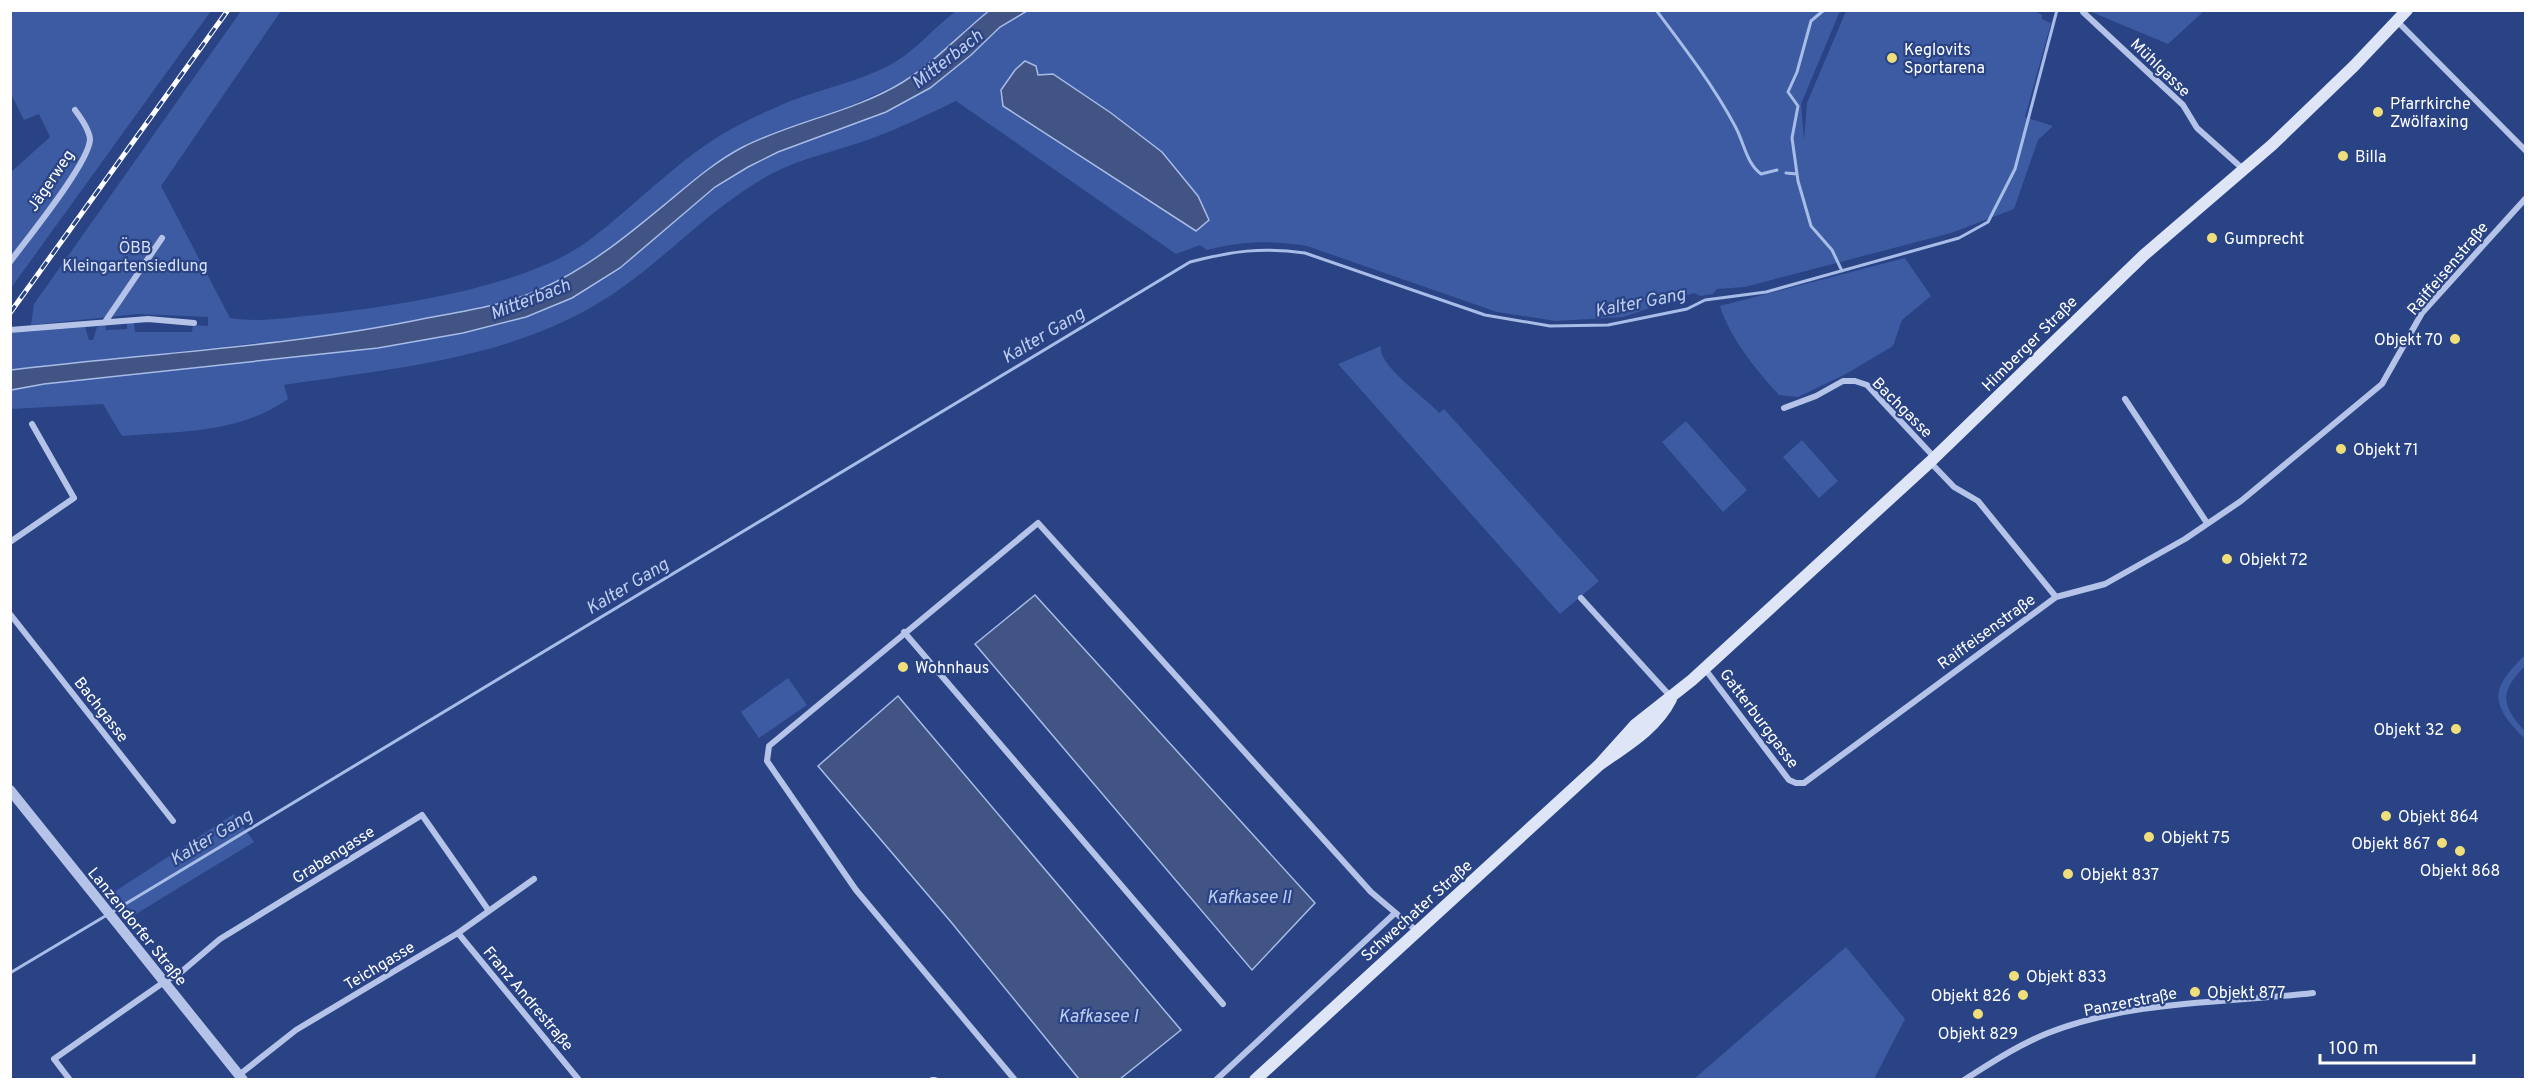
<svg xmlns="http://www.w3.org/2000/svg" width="2536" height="1090" viewBox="0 0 2536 1090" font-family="Overpass,sans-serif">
	<rect width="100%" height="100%" fill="#294385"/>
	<path fill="#3d5ba2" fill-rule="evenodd" d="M10 11H211L11 288V172L50 137 39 114 24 120 11 94Z
		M241 11H281L161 186 230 318C262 323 292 317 324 314 401 305 525 287 588 241 638 204 679 157 735 127 751 118 770 110 788 102 821 89 857 82 890 65 916 51 933 28 956 11H990L966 29 943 53 901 83 852 105 771 134 709 168 614 246 573 274 538 291 493 305 359 332 11 370V333L85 327 89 340H93L97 327 105 324 106 330 127 329V323H134L135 332H192L193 325 208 326V317L138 314 31 325 34 304Z
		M1027 11H1840L1801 104 1804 140 1807 103 1846 11H2034L2042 15V19L2051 23 2025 117 2053 126 2038 140 2014 209 1951 233 1745 287 1717 289 1713 294 1700 296 1694 293 1623 317 1556 321 1497 312 1307 246C1272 240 1242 241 1207 250L1200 245 1176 254 956 101C929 114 902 127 873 138 841 150 805 157 775 172 708 207 661 266 597 304 500 361 392 368 284 385L288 399C238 434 181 431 122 436L103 404 11 409V390L44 384 378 348 463 333 526 317 572 298 620 268 715 187 748 167 778 152 930 88 971 55 1000 27ZM1025 62 1036 66 1037 75H1053L1111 113 1162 152 1198 196 1001 90 1015 70Z
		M2089 11H2204L2168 44Z
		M1905 258 1931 296 1902 320 1893 346 1846 374 1798 397 1779 395C1756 370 1730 338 1720 306Z
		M1381 346C1377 365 1426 398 1439 413L1444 409 1599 581 1560 614 1338 364Z
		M1686 421 1747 490 1723 512 1662 442Z
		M1802 440 1838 481 1819 498 1783 457Z
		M2525 655V666C2499 692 2501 705 2525 731V739C2490 704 2489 690 2525 655Z
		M788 678 807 705 759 738 741 712Z
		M234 814 254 842 131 917 114 892Z
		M1846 947 1905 1019 1874 1079H1694Z"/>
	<path fill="#415484" stroke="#a8bce8" stroke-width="1.5" d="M990 10 1027 11 1000 27 971 55 930 88 886 112 778 152 748 167 715 187 620 268 572 298 526 317 463 333 378 348 44 384 11 390V370C149 353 290 347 427 318 465 311 506 305 541 289 590 267 629 234 669 201 693 181 716 161 743 147 794 121 854 112 903 82 935 62 960 34 990 10Z
		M1025 61 1036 66 1038 75 1053 74 1111 113 1162 152 1198 196 1209 220 1196 231 1003 106 1001 90 1015 70Z
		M1035 595 1315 903 1252 970 975 644Z
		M898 696 1181 1030 1120 1079H1079L951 922 818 766Z"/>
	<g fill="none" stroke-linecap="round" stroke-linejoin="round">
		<path stroke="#a8bce8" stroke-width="3" d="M1656 10C1684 47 1713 85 1735 126 1744 142 1746 163 1761 174L1777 170
			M1824 10 1811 21 1797 72 1788 92 1798 106 1792 138 1798 181 1811 226 1832 250 1842 271
			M1786 173 1797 174
			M112 912 1190 262C1232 251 1262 247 1305 253L1485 315 1550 326 1608 325 1687 309 1705 300 1766 292 1959 238 1988 222 2015 169 2057 10
			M10 973 107 915"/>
		<path stroke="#b4c3e7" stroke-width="6" d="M2083 12 2183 105 2197 128 2243 169
			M2398 22 2526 151
			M10 262C26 240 90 162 90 139 89 129 81 118 75 110
			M105 322 162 238
			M10 330 148 319 194 323
			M2125 399 2207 523
			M1784 408 1816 396 1843 381H1855L1867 385 1934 457
			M1930 462 1954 487 1978 501 2056 597
			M10 542 74 498 32 424
			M1581 598 1671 697
			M10 614 173 821
			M904 632 1223 1004
			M1705 669 1789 780 1796 783H1804L2056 597 2105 584 2185 539 2241 501 2382 384 2422 313 2526 198
			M458 933 579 1080
			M239 1075 296 1030 458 933 534 879
			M70 1080 54 1059 164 982 180 973 220 939 422 815 489 911
			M932 1080H935
			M1015 1080 856 890 767 761 769 746 1038 523 1371 892 1417 931
			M1216 1080 1394 914
			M1964 1080C1991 1063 2018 1045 2048 1033 2132 1000 2226 1003 2313 993"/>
		<path stroke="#b4c3e7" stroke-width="10" d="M10 790 243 1080"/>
		<path stroke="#dde5f7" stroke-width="12" d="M1599 765 1635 725 1692 680 1930 462 2144 255 2272 145 2354 66 2407 10
			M1255 1080 1599 765C1626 746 1656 729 1671 699"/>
		<defs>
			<path id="rail" d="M10 313 228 10"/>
		</defs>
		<use href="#rail" stroke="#fff" stroke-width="5"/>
		<use href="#rail" stroke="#294385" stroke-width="3" stroke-dasharray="9" stroke-linecap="butt"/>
	</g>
	<g fill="#efde7a" stroke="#294385" stroke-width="2">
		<circle cx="1892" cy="58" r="6"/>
		<circle cx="2378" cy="112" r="6"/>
		<circle cx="2343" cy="156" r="6"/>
		<circle cx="2212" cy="238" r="6"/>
		<circle cx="2455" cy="339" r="6"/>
		<circle cx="2341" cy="449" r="6"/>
		<circle cx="2227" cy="559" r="6"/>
		<circle cx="903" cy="667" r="6"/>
		<circle cx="2456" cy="729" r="6"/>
		<circle cx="2386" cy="816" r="6"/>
		<circle cx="2149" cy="837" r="6"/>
		<circle cx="2442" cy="843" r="6"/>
		<circle cx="2460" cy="851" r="6"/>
		<circle cx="2068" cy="874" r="6"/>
		<circle cx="2014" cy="976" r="6"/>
		<circle cx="2195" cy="992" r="6"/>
		<circle cx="2023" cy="995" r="6"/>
		<circle cx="1978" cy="1014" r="6"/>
	</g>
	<g text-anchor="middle" stroke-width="4.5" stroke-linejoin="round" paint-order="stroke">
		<g font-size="16" fill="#fff" stroke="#294385" text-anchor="start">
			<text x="1904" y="55">Keglovits<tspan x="1904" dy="18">Sportarena</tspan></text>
			<text x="2390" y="109">Pfarrkirche<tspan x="2390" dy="18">Zwölfaxing</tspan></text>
			<text x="2355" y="162">Billa</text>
			<text x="2224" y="244">Gumprecht</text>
			<text x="2443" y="345" text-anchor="end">Objekt 70</text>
			<text x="2353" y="455">Objekt 71</text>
			<text x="2239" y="565">Objekt 72</text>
			<text x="915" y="673">Wohnhaus</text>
			<text x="2444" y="735" text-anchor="end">Objekt 32</text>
			<text x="2398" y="822">Objekt 864</text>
			<text x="2161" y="843">Objekt 75</text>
			<text x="2430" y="849" text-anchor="end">Objekt 867</text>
			<text x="2460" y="876" text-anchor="middle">Objekt 868</text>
			<text x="2080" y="880">Objekt 837</text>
			<text x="2026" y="982">Objekt 833</text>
			<text x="2207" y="998">Objekt 877</text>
			<text x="2011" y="1001" text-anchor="end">Objekt 826</text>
			<text x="1978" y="1039" text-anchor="middle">Objekt 829</text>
		</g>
		<g font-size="16" fill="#fff" stroke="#294385">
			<text transform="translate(2161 67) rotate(44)" y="6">Mühlgasse</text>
			<text transform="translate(50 180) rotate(-56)" y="6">Jägerweg</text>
			<text transform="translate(2447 268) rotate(-50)" y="6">Raiffeisenstraße</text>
			<text transform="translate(2029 343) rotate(-45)" y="6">Himberger Straße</text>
			<text transform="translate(1903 407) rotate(45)" y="6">Bachgasse</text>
			<text transform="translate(1986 631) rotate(-36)" y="6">Raiffeisenstraße</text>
			<text transform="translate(102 709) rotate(52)" y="6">Bachgasse</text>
			<text transform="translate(1760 718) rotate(53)" y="6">Gatterburggasse</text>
			<text transform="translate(333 854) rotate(-32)" y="6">Grabengasse</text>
			<text transform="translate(1416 910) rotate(-42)" y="6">Schwechater Straße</text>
			<text transform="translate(138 926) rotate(51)" y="6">Lanzendorfer Straße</text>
			<text transform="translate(379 965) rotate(-31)" y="6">Teichgasse</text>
			<text transform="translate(529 998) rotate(50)" y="6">Franz Andrestraße</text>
			<text transform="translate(2130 1001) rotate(-11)" y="6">Panzerstraße</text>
		</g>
		<g font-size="16" fill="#d7e0f6" stroke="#294385">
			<text x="135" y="253">ÖBB<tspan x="135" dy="18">Kleingartensiedlung</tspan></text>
		</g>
		<g font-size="18" font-style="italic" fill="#bfceef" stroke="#294385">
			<text transform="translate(947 59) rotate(-38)" y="6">Mitterbach</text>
			<text transform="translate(530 299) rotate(-21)" y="6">Mitterbach</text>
			<text transform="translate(1640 302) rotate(-11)" y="6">Kalter Gang</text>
			<text transform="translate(1043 335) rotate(-31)" y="6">Kalter Gang</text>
			<text transform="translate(627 586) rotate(-31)" y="6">Kalter Gang</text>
			<text transform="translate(211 837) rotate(-31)" y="6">Kalter Gang</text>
			<text x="1249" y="903">Kafkasee II</text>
			<text x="1098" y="1022">Kafkasee I</text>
		</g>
	</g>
	<rect width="2536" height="1090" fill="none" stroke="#ffffff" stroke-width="24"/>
	<path d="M2320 1054v9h154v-9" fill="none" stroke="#ffffff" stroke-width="3"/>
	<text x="2329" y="1054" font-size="18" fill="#ffffff" stroke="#294385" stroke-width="4.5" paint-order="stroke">100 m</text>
</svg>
